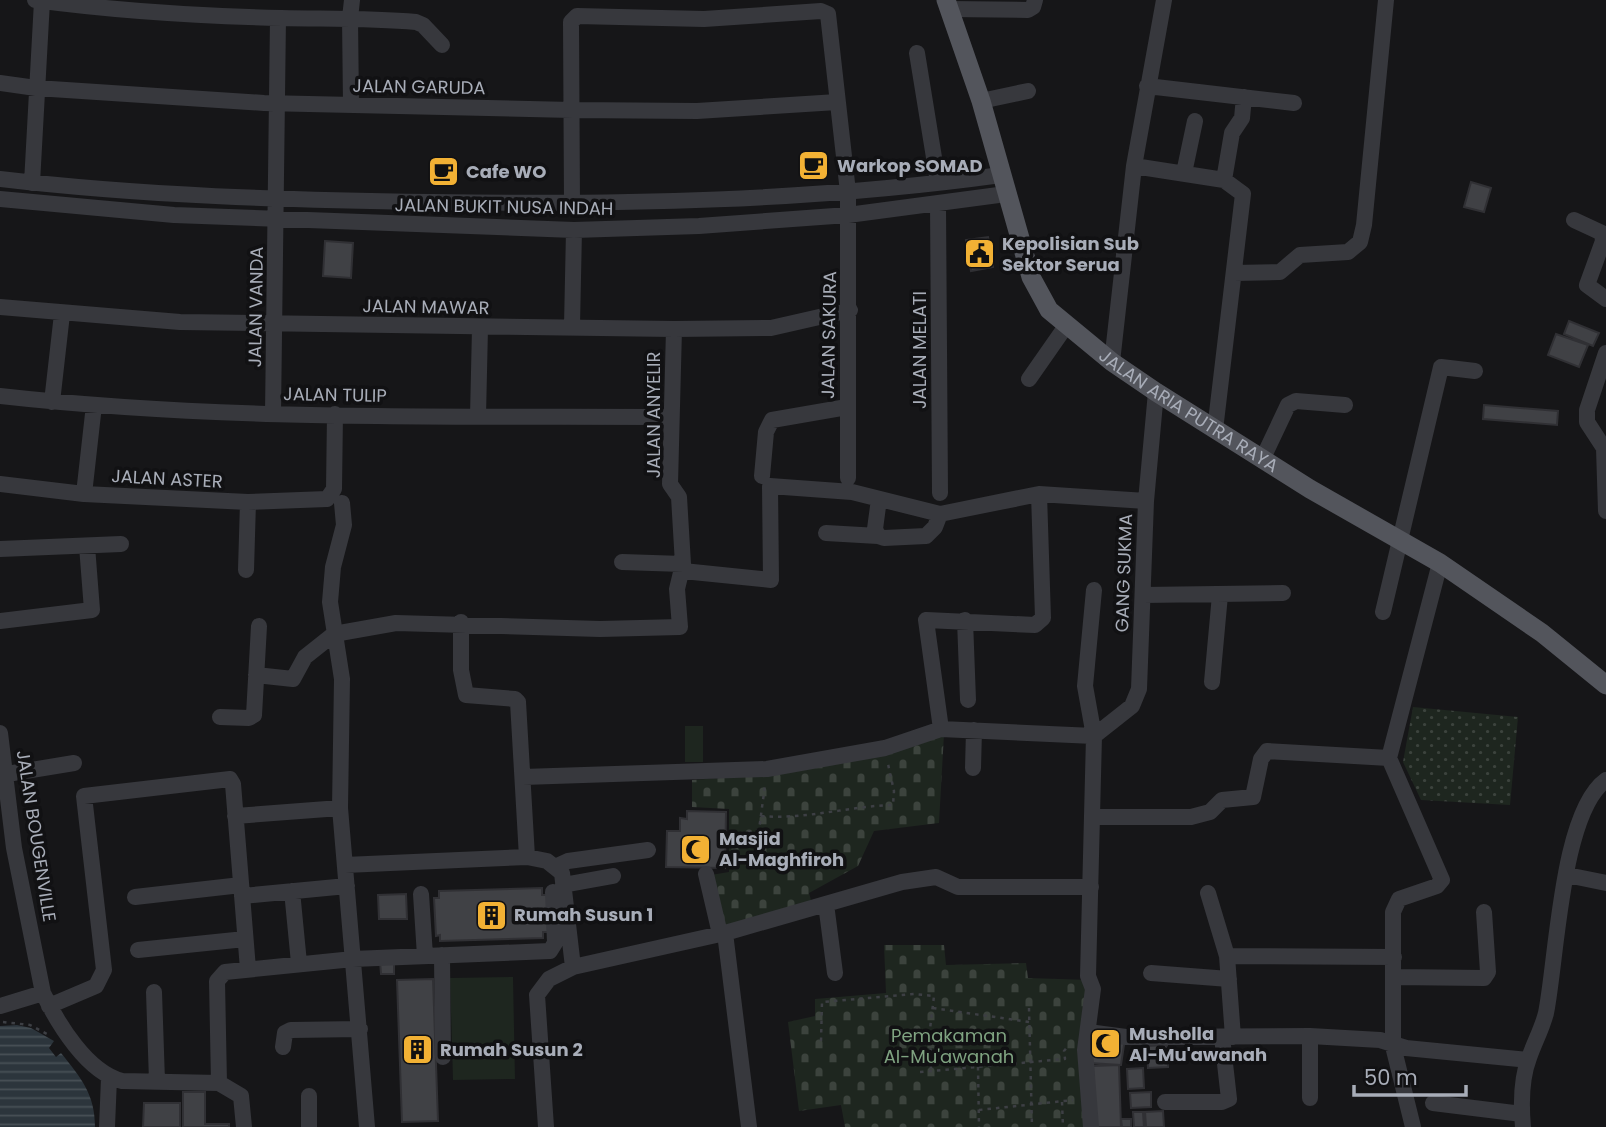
<svg xmlns="http://www.w3.org/2000/svg" width="1606" height="1127" viewBox="0 0 1606 1127" font-family="Poppins,sans-serif">
	<defs>
		<pattern id="grass-dots" width="8" height="8" patternUnits="userSpaceOnUse" patternTransform="scale(1.75)"><rect width="8" height="8" fill="#1e261f"/><path d="M2 2h.1M6 6h.1" fill="none" stroke="#3c433d" stroke-width="1.8" stroke-linecap="round"/></pattern>
		<pattern id="cemetery-stones" width="16" height="16" patternUnits="userSpaceOnUse" patternTransform="scale(1.75)"><rect width="16" height="16" fill="#1e261f"/><path d="M2 7V4a2 2 0 0 1 4 0v3zM10 15v-3a2 2 0 0 1 4 0v3z" fill="#3c433d"/></pattern>
		<pattern id="water-rules" width="6" height="5" patternUnits="userSpaceOnUse" patternTransform="scale(1.75)"><rect width="6" height="5" fill="#2c353c"/><path d="M0 2.5h6" fill="none" stroke="#485056"/></pattern>
	</defs>
	<rect width="100%" height="100%" fill="#161618"/>
	<path fill="url(#grass-dots)" d="M1413 707 1518 717 1510 805 1421 800 1403 762Z"/>
	<path fill="url(#cemetery-stones)" d="M944 734 939 823 874 831 858 866 809 893 812 904 724 928 711 875 729 872V809L692 807V780L762 775Z
		M884 945H944L946 965 1026 963 1028 978 1088 980V1127H845L841 1105 799 1111 788 1022 815 1016V999L886 993Z"/>
	<path fill="#1e261f" d="M685 726H703V762H685Z
		M513 977 515 1079 453 1080 450 978Z"/>
	<path fill="url(#water-rules)" d="M17 1025 31 1028 54 1041 49 1048 56 1057 61 1053C81 1078 95 1094 95 1127H0V1026Z"/>
	<path fill="#404145" stroke="#303034" stroke-width="2" d="M1471 182 1491 188 1484 212 1464 207Z
		M988 237 993 267 971 271 966 240Z
		M325 241 353 243 351 278 323 276Z
		M1569 321 1599 333 1593 346 1564 334Z
		M1556 334 1588 345 1579 367 1548 355Z
		M1484 405 1558 411 1557 425 1483 419Z
		M687 811 726 812 725 868 666 867 667 831H680V818L687 819Z
		M542 888V895H547L548 932H543V938L440 941V935L436 936 434 898H439V891Z
		M406 894 407 919H379L378 895Z
		M394 960V974H381L380 961Z
		M433 979 438 1121 402 1122 397 980Z
		M1090 1033 1125 1038 1121 1065 1089 1063Z
		M1167 1045 1168 1067 1148 1068 1147 1046Z
		M1119 1065 1121 1127H1095L1093 1066Z
		M1143 1068 1144 1088 1128 1089 1127 1069Z
		M183 1092H205V1124H229V1127H183Z
		M1151 1092V1107L1131 1108 1130 1093Z
		M144 1103H180V1127H143Z
		M1163 1111 1164 1127H1146L1145 1112Z
		M1133 1112H1143L1144 1127H1134Z
		M1121 1119H1131V1127H1122Z"/>
	<g fill="none" stroke-linecap="round" stroke-linejoin="round">
		<path stroke="#3d3f44" stroke-width="2.5" stroke-dasharray="3.5 5" stroke-linecap="butt" d="M761 816C805 820 849 806 893 805L894 791 888 764
			M731 835 759 830 765 785
			M933 1008 1029 1022
			M1029 1008 1032 1127
			M3 1022 30 1025 47 1034
			M821 1041 822 1002 914 994 934 996 930 1029 931 1071
			M978 1067 979 1127
			M920 1072 1065 1059 1064 1051 1069 1045
			M1062 1102 1063 1127
			M979 1110 1073 1100"/>
		<path stroke="#37383d" stroke-width="16" d="M35 0C117 11 200 16 282 18 327 19 371 18 416 22L423 25 442 45
			M949 9 1028 10 1033 7 1035 0
			M917 53 938 182
			M0 83 36 88 264 103 572 110 697 111 837 102
			M1147 86 1294 103
			M981 101 1028 91
			M351 105 350 18 352 0
			M1134 166 1224 180 1243 194 1215 430
			M1184 173 1195 121
			M0 179C144 196 287 200 432 202 623 205 812 201 1001 175
			M1224 180 1232 133 1242 118 1244 97
			M32 183 42 1
			M0 199 174 215 574 230 699 226 848 215 1006 194
			M572 204 571 22 577 16 704 19 821 11 828 14 848 192V478
			M938 205 940 493
			M1574 220 1602 233 1603 241 1587 285 1606 299
			M1234 273 1280 272 1300 255 1348 252 1360 242 1364 225 1386 0
			M0 307 180 322 674 329 771 328 850 310
			M572 326 574 230
			M1606 353 1587 410V422L1604 448 1606 511
			M1112 362 1134 166 1164 0
			M1029 379 1066 326
			M0 396C222 421 447 416 670 417
			M52 402 62 314
			M273 414 278 18
			M478 416 480 328
			M1262 460 1288 405 1296 401 1345 405
			M762 476 766 432 772 420 847 407
			M0 484 84 494 248 502 327 499 334 489 335 414
			M84 494 94 405
			M879 499 875 529 878 536 884 538 926 536 935 527 940 514
			M342 503 344 525 333 567 330 602 342 679 340 808 367 1127
			M826 533 878 536
			M0 549 121 544
			M622 562 683 564
			M246 570 248 502
			M683 571 771 580 770 486 852 492 940 514 1039 494 1146 501
			M1143 595 1283 593
			M1383 612 1441 367 1475 371
			M965 620 968 700
			M0 621 92 610 87 546
			M461 622V670L466 695 515 699 518 702 527 857
			M256 675 293 679 305 657 334 634 396 623 600 629 680 627 677 589 683 564 679 497 670 484 674 329
			M1212 682 1220 595
			M220 717 249 718 254 715 259 626
			M941 729 926 620 1035 625 1043 618 1039 494
			M0 733 14 848 43 993C58 1024 87 1072 122 1081L219 1083 241 1096 244 1127
			M1094 736 1132 706 1139 689 1146 501 1156 392
			M1389 758 1442 880 1437 886 1399 899 1393 912V1046L1413 1127
			M1389 758 1440 563
			M973 768 974 730
			M7 774 74 763
			M523 777 767 769 885 748 941 729 1094 736
			M235 816 340 808
			M1092 817H1191L1210 812 1222 800 1253 797 1261 759 1267 751 1389 758
			M345 865 527 857 547 861 562 873 573 967
			M557 866 568 861 648 850
			M706 874 720 934
			M1567 875 1606 883
			M563 885 613 876
			M292 891 299 963
			M1208 893 1227 956 1394 957
			M421 894 425 956
			M242 896 347 886
			M135 897 241 885
			M826 904 835 973
			M725 933 749 1127
			M138 950 245 939
			M442 955 443 1057
			M1227 956 1233 1037
			M1151 973 1229 979
			M1394 977 1484 978 1488 972 1484 912
			M154 992 157 1081
			M0 1006 43 993
			M49 1006 96 986 104 970 84 796 230 779 233 784 248 969
			M1088 1032 1126 1037 1310 1036 1380 1040 1406 1048 1528 1060
			M1310 1036V1098
			M283 1047 285 1033 291 1030 360 1029
			M219 1083 217 981 225 972 353 959 550 951 555 943 553 892
			M309 1096V1127
			M1165 1102H1222L1229 1099 1222 1037
			M1433 1103 1522 1114
			M107 1127 109 1078
			M546 1127 537 995 549 979 573 967 725 933 902 882 936 877 958 887H1091
			M1091 1127 1085 1050 1093 989 1088 976 1094 736 1085 686 1094 590
			M1523 1127C1521 1105 1521 1079 1529 1058 1534 1043 1542 1029 1546 1013 1557 958 1561 812 1606 780"/>
		<path stroke="#53555c" stroke-width="19" id="s1" d="M946 0 981 101 1031 277 1049 310 1112 362 1156 392 1310 489 1440 563 1542 633 1606 685"/>
	</g>
	<defs>
		<symbol id="cafe-square" viewBox="-11 -11 22 22"><rect x="-9" y="-9" width="18" height="18" rx="4" fill="#f2b134" stroke="#111113"/><path d="M-5.5-4.5H6V0H3Q3 3.5 0 3.5H-2.5Q-5.5 3.5-5.5 0ZM3-3.2v2h1.7v-2ZM-6 4.5H4V6H-6Z" fill="#111"/></symbol>
		<symbol id="civic-square" viewBox="-11 -11 22 22"><rect x="-9" y="-9" width="18" height="18" rx="4" fill="#f2b134" stroke="#111113"/><path d="M-.6-6.5H3V-4.5H.6V-3L4-1V1h2V6H-6V1h2V-1L-.6-3ZM-1.2 2.5V6h2.4V2.5Z" fill="#111"/></symbol>
		<symbol id="mosque-square" viewBox="-11 -11 22 22"><rect x="-9" y="-9" width="18" height="18" rx="4" fill="#f2b134" stroke="#111113"/><path d="M3.5-4.9A6 6 0 1 0 3.5 4.9A5 5 0 1 1 3.5-4.9Z" fill="#111"/></symbol>
		<symbol id="building-square" viewBox="-11 -11 22 22"><rect x="-9" y="-9" width="18" height="18" rx="4" fill="#f2b134" stroke="#111113"/><path d="M-4-6H4V6H1V3H-1V6H-4ZM-2.5-4.3h1.7v1.8h-1.7ZM.8-4.3h1.7v1.8H.8ZM-2.5-1h1.7V.8h-1.7ZM.8-1h1.7V.8H.8Z" fill="#111"/></symbol>
	</defs>
	<g fill-rule="evenodd">
		<use href="#cafe-square" x="796" y="148" width="35" height="35"/>
		<use href="#cafe-square" x="426" y="154" width="35" height="35"/>
		<use href="#civic-square" x="962" y="236" width="35" height="35"/>
		<use href="#mosque-square" x="678" y="832" width="35" height="35"/>
		<use href="#building-square" x="474" y="898" width="35" height="35"/>
		<use href="#mosque-square" x="1088" y="1026" width="35" height="35"/>
		<use href="#building-square" x="400" y="1032" width="35" height="35"/>
	</g>
	<g text-anchor="middle" stroke-width="7" stroke-linejoin="round" paint-order="stroke">
		<g font-size="18" fill="#a8adb8" stroke="#111113">
			<text transform="translate(419 87) rotate(1)" y="6">JALAN GARUDA</text>
			<text transform="translate(504 207) rotate(1)" y="6">JALAN BUKIT NUSA INDAH</text>
			<text transform="translate(256 307) rotate(-89)" y="6">JALAN VANDA</text>
			<text transform="translate(426 307) rotate(1)" y="6">JALAN MAWAR</text>
			<text transform="translate(829 335) rotate(-89)" y="6">JALAN SAKURA</text>
			<text transform="translate(920 350) rotate(-90)" y="6">JALAN MELATI</text>
			<text transform="translate(335 395) rotate(1)" y="6">JALAN TULIP</text>
			<text dy="6" stroke="none"><textPath href="#s1" startOffset="500">JALAN ARIA PUTRA RAYA</textPath></text>
			<text transform="translate(654 415) rotate(-90)" y="6">JALAN ANYELIR</text>
			<text transform="translate(167 479) rotate(3)" y="6">JALAN ASTER</text>
			<text transform="translate(1124 573) rotate(-88)" y="6">GANG SUKMA</text>
			<text transform="translate(36 836) rotate(81)" y="6">JALAN BOUGENVILLE</text>
		</g>
		<g font-size="18" font-weight="bold" fill="#a8adb8" stroke="#111113" text-anchor="start">
			<text x="837" y="172">Warkop SOMAD</text>
			<text x="466" y="178">Cafe WO</text>
			<text x="1002" y="250">Kepolisian Sub<tspan x="1002" dy="21">Sektor Serua</tspan></text>
			<text x="719" y="845">Masjid<tspan x="719" dy="21">Al-Maghfiroh</tspan></text>
			<text x="514" y="921">Rumah Susun 1</text>
			<text x="1129" y="1040">Musholla<tspan x="1129" dy="21">Al-Mu'awanah</tspan></text>
			<text x="440" y="1056">Rumah Susun 2</text>
		</g>
		<g font-size="18" fill="#7fa381" stroke="#111113">
			<text x="949" y="1042">Pemakaman<tspan x="949" dy="21">Al-Mu'awanah</tspan></text>
		</g>
	</g>
	<path d="M1354 1085v10h112v-10" fill="none" stroke="#a8adb8" stroke-width="3.5"/>
	<text x="1364" y="1085" font-size="21" fill="#a8adb8" stroke="#111113" stroke-width="5" paint-order="stroke">50 m</text>
</svg>
